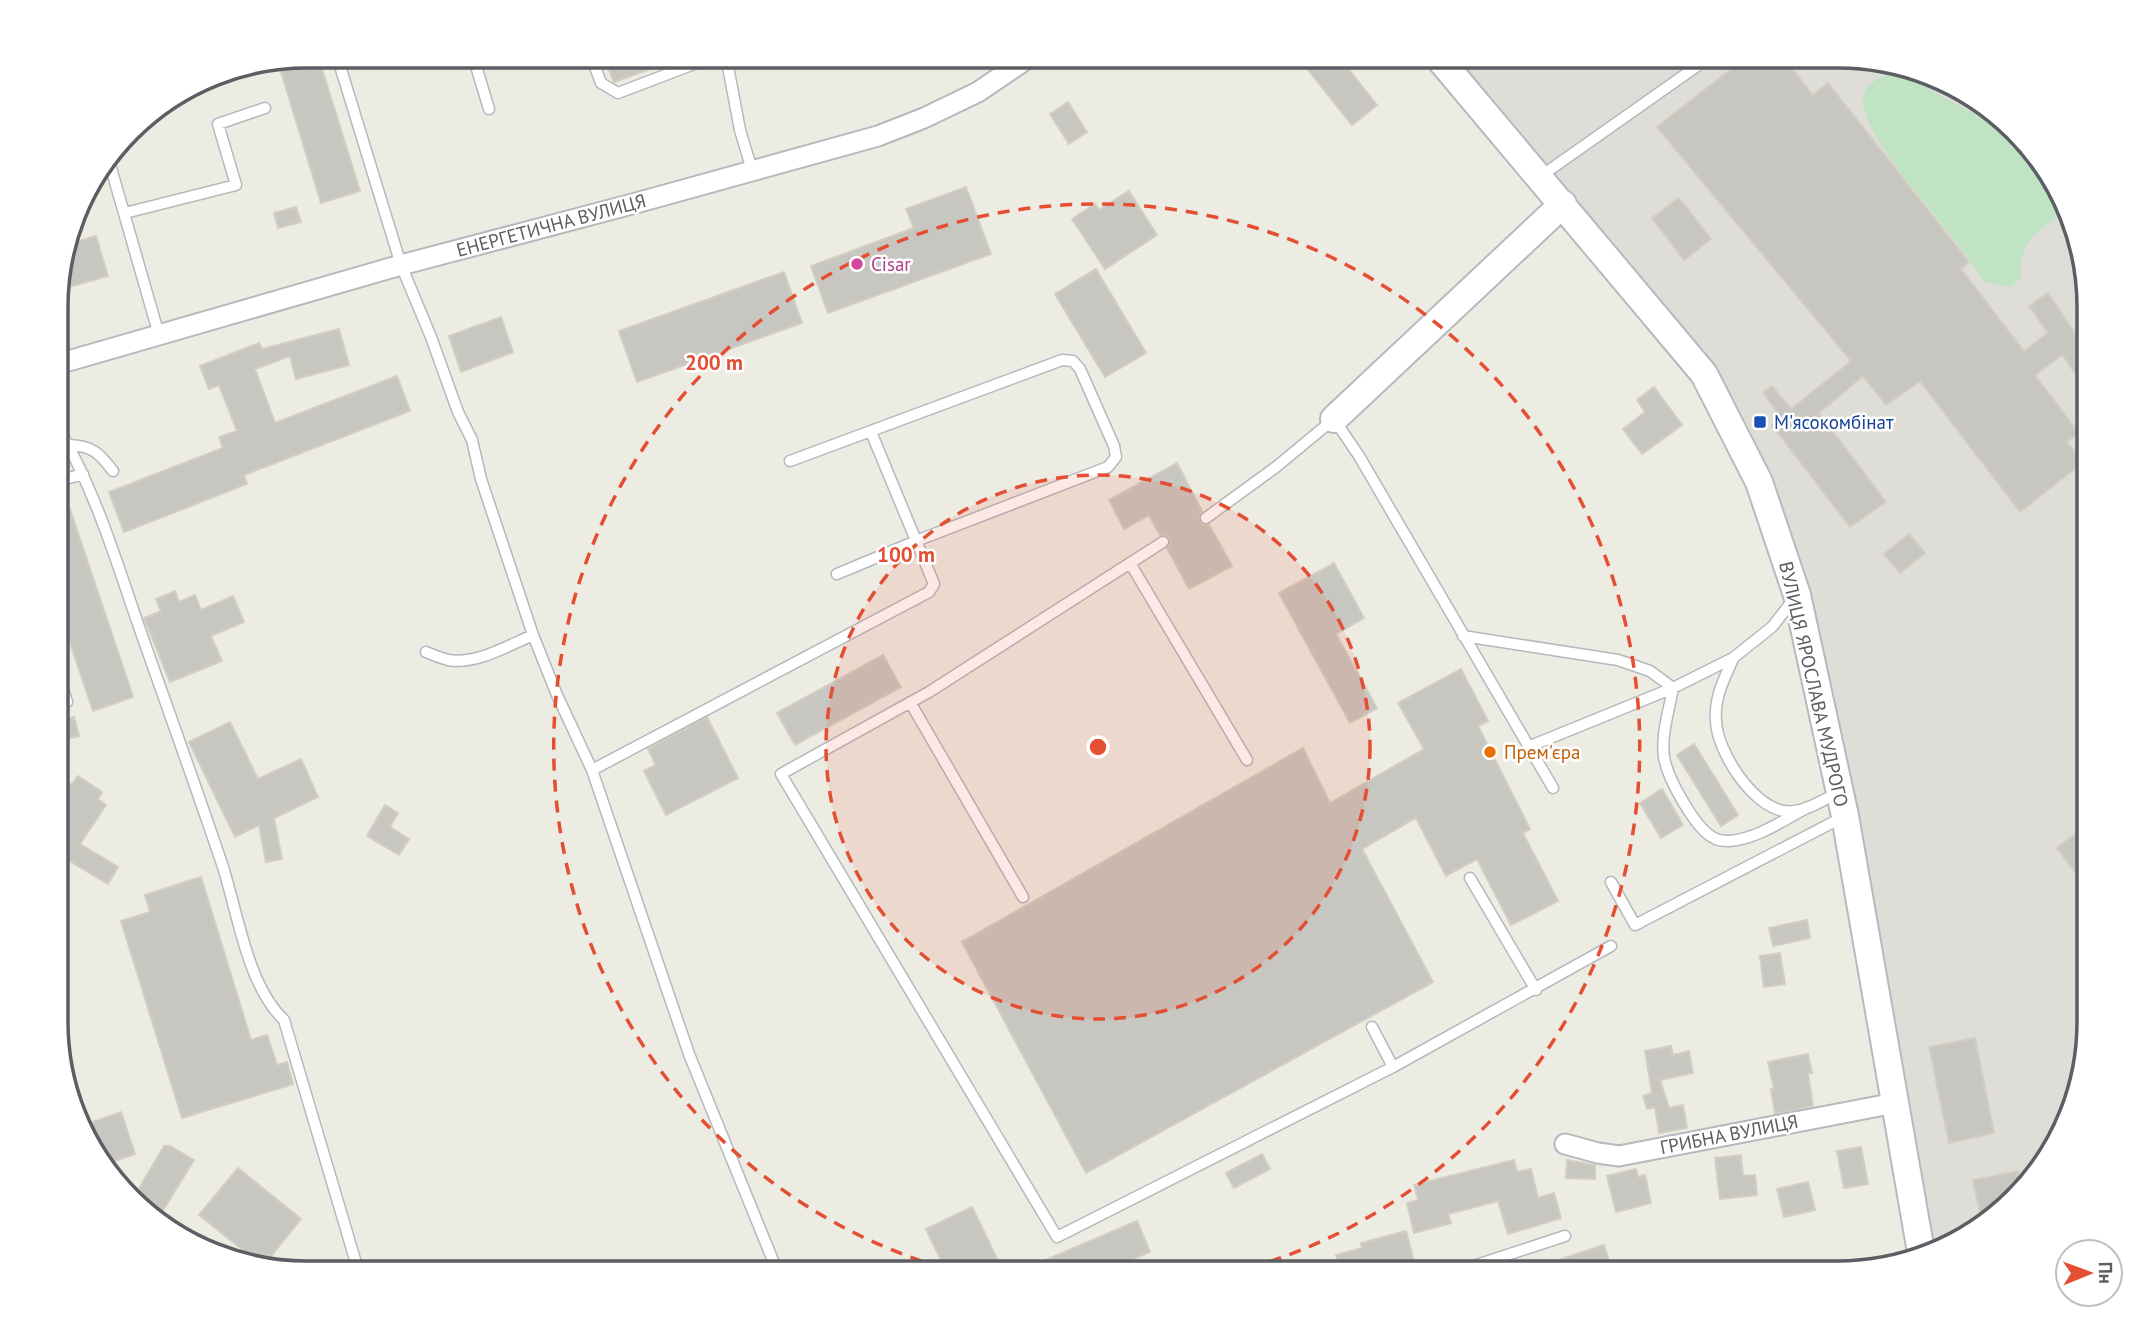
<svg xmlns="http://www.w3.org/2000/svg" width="2145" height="1329" viewBox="0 0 2145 1329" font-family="'PT Sans',sans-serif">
	<rect width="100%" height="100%" fill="#edece3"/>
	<path fill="#dfddd7" d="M1442 56H1839L1918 69 1977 98 2055 181 2088 290V1038L2047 1161 1963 1240 1926 1251 1800 594 1705 370Z"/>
	<path fill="#c0e4c3" d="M1886 75C1924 79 1952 107 1987 118L1993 115 2055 181 2065 213C2038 229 2018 242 2021 278L2011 287 1984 282C1974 267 1964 252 1953 238 1933 211 1861 132 1863 100 1864 86 1874 80 1886 75Z"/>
	<path fill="#c8c6c0" stroke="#d2cec1" stroke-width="2" d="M307 56H318L360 191 321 203 278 62Z
		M603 56H680L681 58 614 82Z
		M1297 56H1338L1377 105 1352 125Z
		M1748 56H1782L1813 95 1828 83 1969 262 1961 269 2024 351 2048 333 2029 306 2048 293 2088 353V363L2075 373 2062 355 2035 375 2079 433 2067 442 2083 462 2020 512 1920 381 1886 405 1863 376 1819 413 1886 502 1850 527 1772 425 1781 417 1763 392 1772 386 1791 409 1851 361 1657 127Z
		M1068 102 1087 132 1069 144 1050 114Z
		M966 187 991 254 828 313 811 266 914 228 906 209Z
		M1129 191 1157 235 1105 269 1072 219 1095 204 1099 210Z
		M1679 198 1711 239 1684 260 1652 218Z
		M296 207 301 222 278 228 274 213Z
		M74 223 79 241 96 236 108 276 58 290V274Z
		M1096 269 1146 353 1105 377 1055 294Z
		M784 272 802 323 637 382 619 331Z
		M501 317 513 352 461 372 449 336Z
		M339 329 349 365 296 379 290 356 255 369 275 423 397 376 410 411 244 475 247 484 124 532 109 492 223 448 219 437 237 431 219 385 209 389 200 366 259 343 262 349Z
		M1654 387 1682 425 1642 454 1623 429 1645 412 1637 400Z
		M1177 463 1202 511 1199 516 1200 522 1204 525H1209L1232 566 1189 589 1167 548 1170 545V539L1166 535H1160L1149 515 1124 529 1109 500Z
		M70 509 133 697 93 711 58 607V513Z
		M1909 534 1925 553 1900 573 1884 554Z
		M1334 563 1364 618 1336 634 1377 708 1350 723 1279 593Z
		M175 591 179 602 195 595 201 610 233 596 244 622 211 636 222 661 170 682 144 618 161 611 156 599Z
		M883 655 901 687 795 745 777 713Z
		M1461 669 1488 721 1478 726 1530 829 1523 833 1558 901 1511 925 1477 859 1446 876 1416 818 1362 849 1433 982 1086 1173 962 942 1303 748 1330 803 1424 749 1398 703Z
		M74 717 79 736 58 741V721Z
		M707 717 738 778 666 815 644 771 656 765 648 749Z
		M230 722 258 779 301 759 318 797 274 818 282 859 266 862 259 825 235 837 189 742Z
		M1694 744 1738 815 1721 826 1677 755Z
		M78 776 102 792 98 799 106 805 80 844 118 867 108 884 58 854V808L65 798 60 794 67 782 71 785Z
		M1662 789 1683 825 1661 838 1640 803Z
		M385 805 398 813 390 827 409 839 399 855 367 836Z
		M2088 824V890L2057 848Z
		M201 877 251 1040 267 1035 277 1065 287 1062 293 1084 182 1118 121 921 150 912 145 895Z
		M1807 920 1810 938 1773 946 1769 928Z
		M1780 953 1785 984 1764 987 1760 956Z
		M1975 1038 1994 1133 1949 1143 1929 1047Z
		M1671 1046 1673 1055 1689 1051 1693 1073 1660 1080 1669 1108 1683 1105 1687 1128 1659 1133 1655 1107 1647 1109 1643 1096 1652 1093 1645 1051Z
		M1808 1054 1812 1073H1808L1813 1106 1775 1114 1771 1089H1774L1768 1062Z
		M121 1112 135 1154 102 1165 98 1161 84 1125Z
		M164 1146H170L194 1160 157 1220 134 1197Z
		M1861 1147 1868 1184 1844 1188 1837 1151Z
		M1262 1154 1270 1169 1234 1188 1226 1173Z
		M1741 1155 1743 1176 1755 1175 1757 1195 1720 1199 1715 1158Z
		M1514 1160 1517 1172 1531 1169 1538 1198 1554 1193 1561 1218 1508 1234 1498 1201 1448 1214 1451 1223 1414 1233 1407 1203 1418 1200 1414 1185Z
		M1567 1160 1595 1165V1179L1566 1178Z
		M238 1168 301 1219 263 1266 199 1215Z
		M1636 1169 1638 1177 1645 1175 1651 1203 1616 1212 1607 1176Z
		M2018 1171 2020 1186 1982 1222 1973 1180Z
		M1808 1182 1815 1210 1784 1217 1777 1189Z
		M972 1207 1004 1273H947L926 1229Z
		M1137 1221 1150 1252 1101 1273H1015Z
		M1406 1231 1417 1273H1341L1336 1255 1362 1248 1361 1243Z
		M1604 1245 1613 1273H1528V1270Z"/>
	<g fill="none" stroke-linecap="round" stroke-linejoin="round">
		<defs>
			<path id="service" d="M337 56 401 265 431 337 458 412 472 440 481 479 533 635 557 695 592 770 689 1054 778 1273
				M473 56 489 109
				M591 56 601 83 618 93 715 56
				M726 56 740 130 752 170
				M109 161 159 335
				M1541 176 1700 64 1716 56
				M125 213 236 185 218 124 265 108
				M58 427C94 488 115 557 138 624 166 704 195 784 222 864 238 913 247 985 284 1020L359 1273
				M69 445C93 446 99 453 113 471
				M790 461 1062 360 1073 361 1080 369 1114 446 1116 457 1108 467 916 541 837 574
				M58 481 83 474
				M1206 518 1276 467 1334 419 1359 456 1553 788
				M1163 542 929 692 781 774 1057 1237 1393 1067 1611 946
				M1130 563 1247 760
				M1463 636 1618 660 1650 671 1673 688C1669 711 1661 734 1664 757 1667 777 1695 829 1714 838 1717 840 1725 841 1729 841 1757 839 1784 820 1808 807
				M426 652C433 655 441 658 448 660 476 665 507 646 533 635
				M1733 659C1724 679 1714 698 1716 721 1717 751 1752 806 1784 811 1803 814 1823 800 1839 792
				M58 674 67 702
				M910 702 1023 897
				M1528 747 1673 688 1733 658 1772 627 1794 599
				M592 770 929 592 934 584 871 432
				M1470 878 1536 990
				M1611 882 1635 925 1845 816
				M1372 1027 1393 1067
				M1452 1273 1565 1236"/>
			<path id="minor" d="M58 364 401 265 636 203 878 136 924 118 978 92 1031 56
				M1565 1144 1598 1153 1619 1156 1895 1103"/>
			<path id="secondary" d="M1437 56 1704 374 1759 482 1797 595 1845 816 1921 1252
				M1334 419 1563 204"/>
		</defs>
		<use href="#service" stroke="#b5b8bd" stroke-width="13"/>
		<use href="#minor" stroke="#b5b8bd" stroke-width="23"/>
		<use href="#secondary" stroke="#b6b9bf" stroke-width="30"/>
		<use href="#service" stroke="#fff" stroke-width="10"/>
		<use href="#minor" stroke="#fff" stroke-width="19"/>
		<use href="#secondary" stroke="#fff" stroke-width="26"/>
	</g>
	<circle cx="1098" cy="747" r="272" fill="#e44e32" fill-opacity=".12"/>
	<g fill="none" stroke="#e44e32" stroke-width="3.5" stroke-dasharray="12 9">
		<circle cx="1098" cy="747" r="272"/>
		<path d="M962 1273A543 543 0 1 1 1239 1271"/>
	</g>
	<circle fill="#d1479c" stroke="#fff" stroke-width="2.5" cx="857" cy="264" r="7"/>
	<rect fill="#1a4fb4" stroke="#fff" stroke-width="2.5" x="1753" y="415" width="14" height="14" rx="3.5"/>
	<circle fill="#e8710a" stroke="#fff" stroke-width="2.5" cx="1490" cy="752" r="7"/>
	<g text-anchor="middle" stroke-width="5" stroke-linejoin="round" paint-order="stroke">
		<g font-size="19" fill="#5b5e63" stroke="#fff">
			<text transform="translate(551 225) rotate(-15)" y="7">ЕНЕРГЕТИЧНА ВУЛИЦЯ</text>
			<text transform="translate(1814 684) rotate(77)" y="7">ВУЛИЦЯ ЯРОСЛАВА МУДРОГО</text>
			<text transform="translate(1729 1134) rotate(-11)" y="7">ГРИБНА ВУЛИЦЯ</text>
		</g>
		<g font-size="19" fill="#b23c85" stroke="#fff" text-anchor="start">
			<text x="871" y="271">Cisar</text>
		</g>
		<g font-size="19" fill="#164399" stroke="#fff" text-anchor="start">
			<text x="1774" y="429">М'ясокомбінат</text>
		</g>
		<g font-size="19" fill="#c56008" stroke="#fff" text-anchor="start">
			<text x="1504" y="759">Прем'єра</text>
		</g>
	</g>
	<path d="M0 0H2145V1329H0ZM307 68H1838A239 239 0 0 1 2077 307V1022A239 239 0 0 1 1838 1261H307A239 239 0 0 1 68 1022V307A239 239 0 0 1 307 68Z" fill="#fff" fill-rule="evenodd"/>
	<path fill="none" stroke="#5b5e63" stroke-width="3.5" d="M307 68H1838A239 239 0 0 1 2077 307V1022A239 239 0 0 1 1838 1261H307A239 239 0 0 1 68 1022V307A239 239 0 0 1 307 68Z"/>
	<circle cx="1098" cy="747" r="10" fill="#e44e32" stroke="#fff" stroke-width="3.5"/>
	<g font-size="21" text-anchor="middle" font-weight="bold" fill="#e44e32" stroke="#fff" stroke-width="5" stroke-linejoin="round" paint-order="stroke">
		<text x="714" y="370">200 m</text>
		<text x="906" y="562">100 m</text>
	</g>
	<g transform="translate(2089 1273) rotate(89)"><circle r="33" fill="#ffffff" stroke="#bdbfc1" stroke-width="2"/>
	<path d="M0-5L12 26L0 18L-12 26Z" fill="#e44e32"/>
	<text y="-10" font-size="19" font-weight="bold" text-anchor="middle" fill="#5b5e63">Пн</text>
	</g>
</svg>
